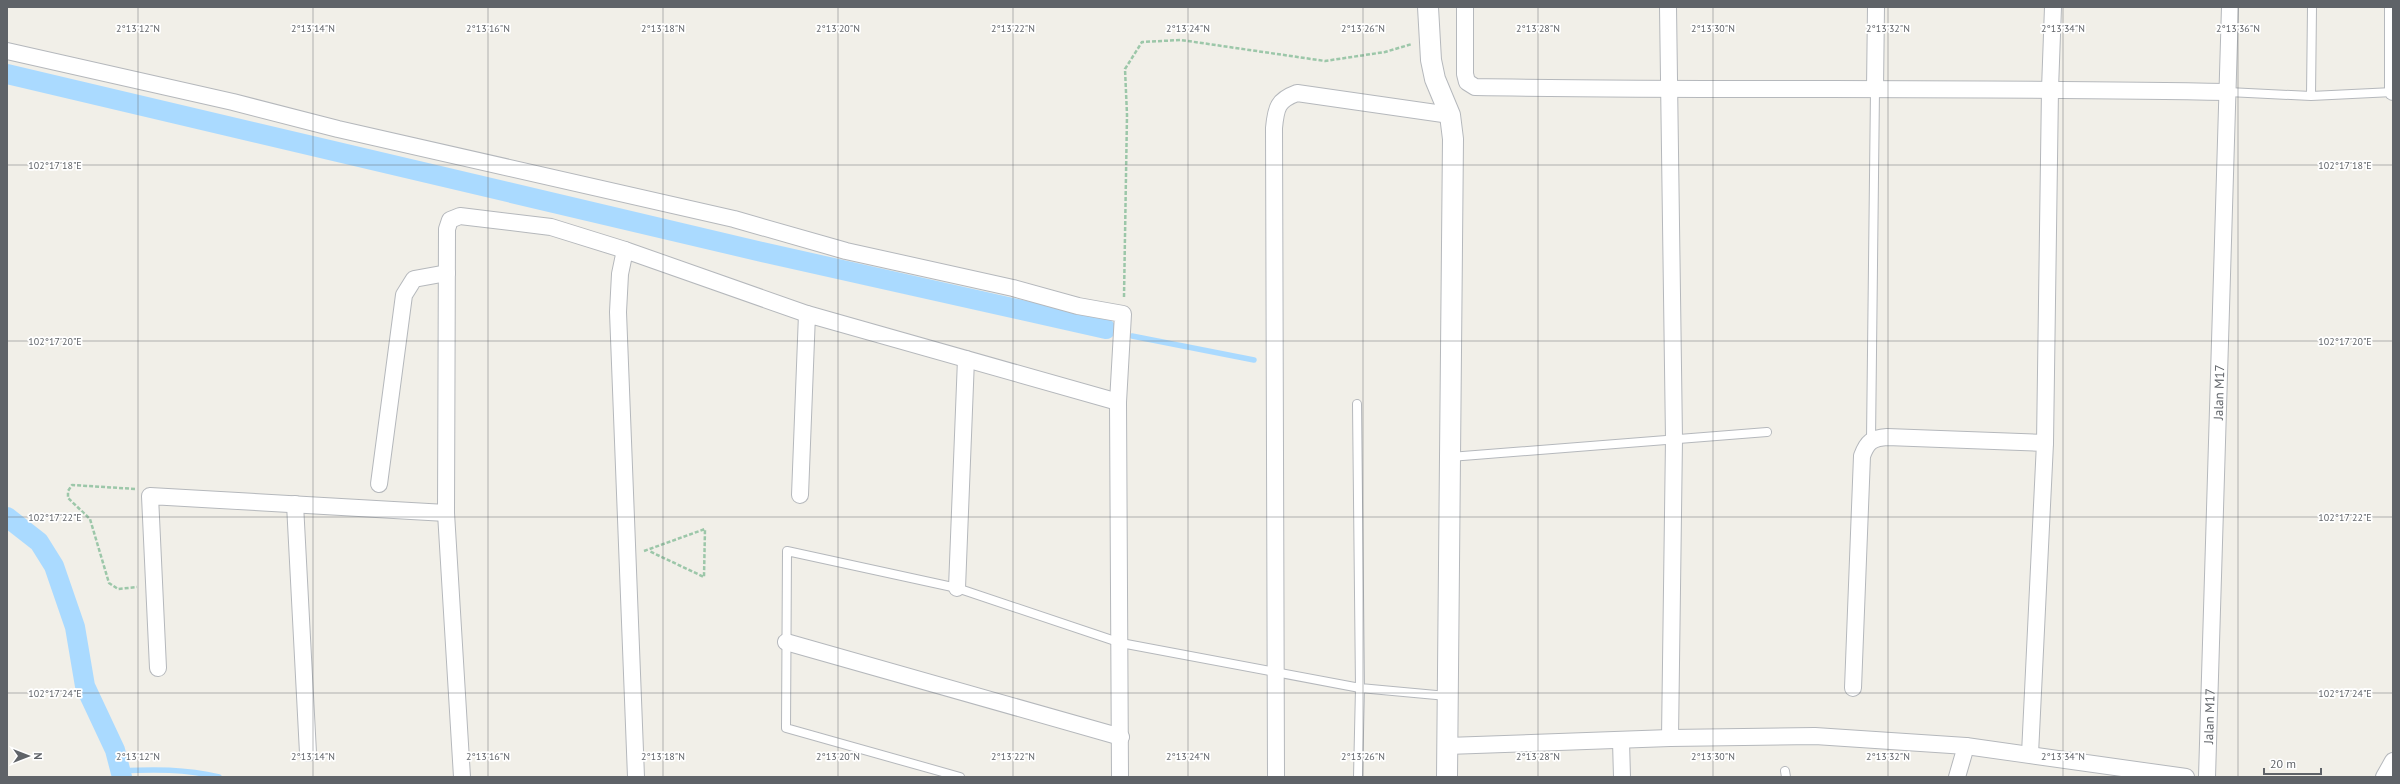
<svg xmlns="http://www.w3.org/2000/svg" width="2400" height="784" viewBox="0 0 2400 784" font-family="'PT Sans',sans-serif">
	<rect width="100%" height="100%" fill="#f1efe8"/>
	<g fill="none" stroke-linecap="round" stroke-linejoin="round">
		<path stroke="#aadaff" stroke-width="5.5" d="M1132 336 1254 360
			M120 771C154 769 185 769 219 777"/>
		<path stroke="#aadaff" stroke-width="20" d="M7 74 762 252 1106 329
			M7 517 39 542 54 566 75 627 85 686 115 750 122 777"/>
		<defs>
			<path id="service" d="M2228 92 2311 96 2393 92
				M2311 96 2312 7
				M1357 404 1360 688 1358 777
				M1871 440 1875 89
				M1450 457 1767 432
				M1785 771 1786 777
				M960 777 786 728 787 551 957 588 1121 643 1360 688 1447 696"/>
			<g id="minor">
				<path d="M1465 7V74L1467 82 1475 87C1726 91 1977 87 2228 92"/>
				<path d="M1668 7 1674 439 1670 738"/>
				<path d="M7 51 233 102 338 129 734 219 846 251 1013 288 1078 306 1123 314 1118 402 1120 777"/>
				<path d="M1875 89 1876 7"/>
				<path d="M2393 92V7"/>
				<path d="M2045 443 2050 89 2053 7"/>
				<path d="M379 484 404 295 414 279 447 273"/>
				<path d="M800 495 807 314 1118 402"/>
				<path d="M295 504 308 753"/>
				<path d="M957 588 966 359"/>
				<path d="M786 642 1121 737"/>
				<path d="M158 668 150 496 446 513"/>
				<path d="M1853 688 1862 456C1867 442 1872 438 1887 437L2045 443 2030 754"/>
				<path d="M1621 741 1622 777"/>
				<path d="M1447 746 1670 738 1815 736 1966 746 2186 777"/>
				<path d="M462 777 446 513 447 229 450 220 460 216 551 227 625 250"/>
				<path d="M636 777 618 312 620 274 625 250 807 314"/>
				<path d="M1276 777 1274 128C1276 107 1278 100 1297 93L1450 115"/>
				<path d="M1957 777 1966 746"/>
				<path id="s1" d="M2207 777 2230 7"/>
				<path d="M2384 777 2393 761"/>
			</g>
			<path id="tertiary" d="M1428 7 1431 60 1435 79 1450 115 1453 139 1447 777"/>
		</defs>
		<use href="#service" stroke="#b5b8bc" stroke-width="10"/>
		<use href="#minor" stroke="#b5b8bc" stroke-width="18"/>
		<use href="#tertiary" stroke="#b5b8bc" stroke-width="22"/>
		<path stroke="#9cc7a9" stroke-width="2.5" stroke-dasharray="4 2" stroke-linecap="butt" d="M1124 297 1127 115 1125 69 1142 42 1181 40 1325 61 1385 52 1412 44
			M135 489 72 485 68 491V498L90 519 109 583 118 589 137 587
			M644 551 705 529 704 577 649 551"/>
		<use href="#service" stroke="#fff" stroke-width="8"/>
		<use href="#minor" stroke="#fff" stroke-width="16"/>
		<use href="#tertiary" stroke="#fff" stroke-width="20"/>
	</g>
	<path fill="none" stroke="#5f6368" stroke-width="1" stroke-opacity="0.45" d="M138 7V777M313 7V777M488 7V777M663 7V777M838 7V777M1013 7V777M1188 7V777M1363 7V777M1538 7V777M1713 7V777M1888 7V777M2063 7V777M2238 7V777M7 165H2393M7 341H2393M7 517H2393M7 693H2393"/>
	<g text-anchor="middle" stroke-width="3.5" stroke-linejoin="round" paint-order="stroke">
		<g font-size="13" fill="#5f6368" stroke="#fff">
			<text dy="5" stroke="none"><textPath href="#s1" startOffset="385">Jalan M17</textPath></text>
			<text dy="5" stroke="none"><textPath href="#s1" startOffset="61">Jalan M17</textPath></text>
		</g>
	</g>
	<g font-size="10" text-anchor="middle" fill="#5f6368" stroke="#fff" stroke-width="3.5" stroke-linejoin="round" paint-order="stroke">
		<text x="138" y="32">2°13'12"N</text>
		<text x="313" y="32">2°13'14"N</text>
		<text x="488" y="32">2°13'16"N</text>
		<text x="663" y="32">2°13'18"N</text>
		<text x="838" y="32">2°13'20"N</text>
		<text x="1013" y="32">2°13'22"N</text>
		<text x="1188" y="32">2°13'24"N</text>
		<text x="1363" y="32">2°13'26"N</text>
		<text x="1538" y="32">2°13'28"N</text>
		<text x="1713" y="32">2°13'30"N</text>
		<text x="1888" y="32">2°13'32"N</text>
		<text x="2063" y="32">2°13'34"N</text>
		<text x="2238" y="32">2°13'36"N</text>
		<text x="2345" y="169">102°17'18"E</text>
		<text x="55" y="169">102°17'18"E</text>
		<text x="2345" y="345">102°17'20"E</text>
		<text x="55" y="345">102°17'20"E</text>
		<text x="2345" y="521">102°17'22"E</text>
		<text x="55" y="521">102°17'22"E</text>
		<text x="2345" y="697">102°17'24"E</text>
		<text x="55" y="697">102°17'24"E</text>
		<text x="138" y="760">2°13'12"N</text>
		<text x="313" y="760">2°13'14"N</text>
		<text x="488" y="760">2°13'16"N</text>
		<text x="663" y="760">2°13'18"N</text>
		<text x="838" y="760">2°13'20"N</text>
		<text x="1013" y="760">2°13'22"N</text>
		<text x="1188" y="760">2°13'24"N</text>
		<text x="1363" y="760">2°13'26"N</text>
		<text x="1538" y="760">2°13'28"N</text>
		<text x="1713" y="760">2°13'30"N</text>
		<text x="1888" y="760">2°13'32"N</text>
		<text x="2063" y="760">2°13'34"N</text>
	</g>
	<rect width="2400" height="784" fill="none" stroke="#5f6368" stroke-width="16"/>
	<g transform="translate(28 756) rotate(90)" stroke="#ffffff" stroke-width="3" paint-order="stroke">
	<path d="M0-3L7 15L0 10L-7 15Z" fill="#5f6368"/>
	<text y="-6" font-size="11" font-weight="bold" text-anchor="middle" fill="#5f6368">N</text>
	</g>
	<path d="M2264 768v6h57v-6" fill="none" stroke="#5f6368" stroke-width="2"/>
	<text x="2270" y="768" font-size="12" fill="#5f6368" stroke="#ffffff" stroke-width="3" paint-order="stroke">20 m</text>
</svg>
